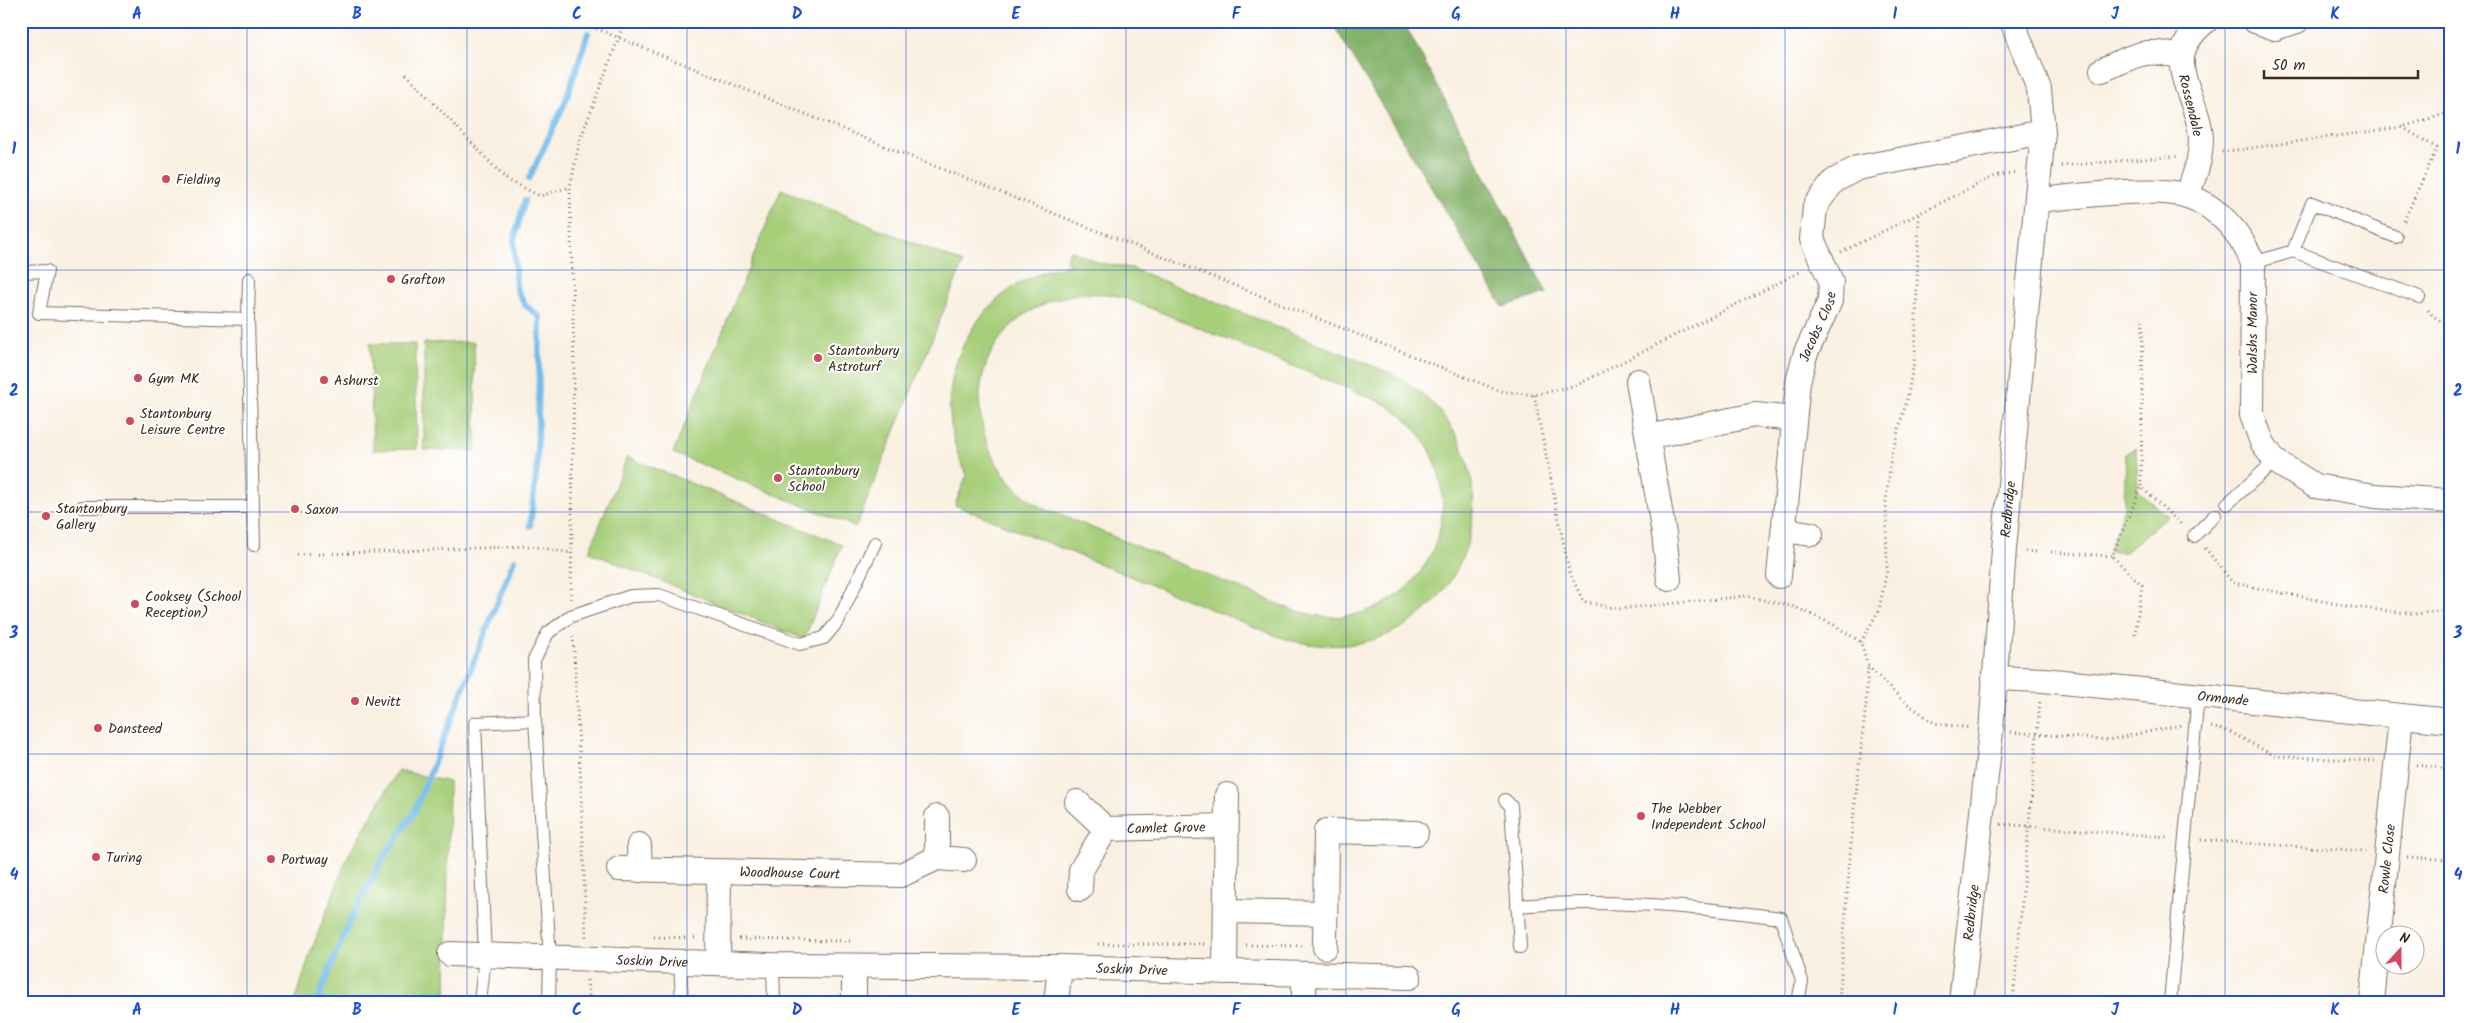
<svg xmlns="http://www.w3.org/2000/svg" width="2472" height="1023" viewBox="0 0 2472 1023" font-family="Kalam,sans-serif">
	<rect width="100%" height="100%" fill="#fff"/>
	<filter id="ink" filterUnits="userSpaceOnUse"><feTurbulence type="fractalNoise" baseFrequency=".02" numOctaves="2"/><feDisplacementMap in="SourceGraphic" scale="10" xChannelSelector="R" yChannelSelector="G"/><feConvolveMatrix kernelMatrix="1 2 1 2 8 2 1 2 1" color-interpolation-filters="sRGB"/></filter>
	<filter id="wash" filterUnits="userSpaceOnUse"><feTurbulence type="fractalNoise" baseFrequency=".0096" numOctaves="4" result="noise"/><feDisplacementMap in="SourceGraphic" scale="20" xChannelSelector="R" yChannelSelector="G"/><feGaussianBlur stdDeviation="1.12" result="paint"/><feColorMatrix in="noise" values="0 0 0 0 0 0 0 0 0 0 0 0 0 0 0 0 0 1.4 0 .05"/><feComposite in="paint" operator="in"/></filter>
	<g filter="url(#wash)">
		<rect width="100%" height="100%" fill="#f9f0e1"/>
		<path fill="#a7cf7a" stroke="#717c4c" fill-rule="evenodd" d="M781 189 963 263 856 527 673 453Z
			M1070 250 1100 263 1131 268 1393 374C1552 463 1454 693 1279 637L955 505 966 477H968C920 387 971 282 1072 264L1066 261ZM1080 293 1110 294 1128 299 1381 402C1485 457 1450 615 1331 617 1318 617 1306 613 1293 610L1041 507C964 463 955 347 1040 306 1053 299 1066 296 1080 293Z
			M474 342 476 451 424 450V343Z
			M370 344H415L417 449 373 450Z
			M2136 448 2138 491 2168 516 2125 552H2109L2124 508 2126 454Z
			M627 457 842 545 804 639 589 552Z
			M398 770 449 782 446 1002H295L311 951 348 856Z"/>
		<path fill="#85b26a" stroke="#606e44" d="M1331 21H1403L1547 293 1503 307Z"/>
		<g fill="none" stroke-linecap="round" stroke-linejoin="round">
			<path stroke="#72bbea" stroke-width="6" d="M593 23 594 21
				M529 179 565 103 588 33
				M525 200 514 240 516 288 525 305 540 317 537 467 530 526
				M319 1002 320 993 349 923 382 860 414 813 514 560"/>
		</g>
	</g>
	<g filter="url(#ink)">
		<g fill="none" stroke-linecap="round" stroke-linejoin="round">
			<defs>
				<path id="service" d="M2293 251 2312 203 2396 237
					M2253 263 2293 251 2419 297
					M21 272 47 271 39 313 248 319 249 279
					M248 319 254 545
					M2227 504 2275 461
					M82 507H252
					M2194 536 2215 515
					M1505 800 1511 806 1520 947
					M1517 906C1604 898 1695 906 1781 918L1802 981 1798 1002
					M680 962 682 1002
					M773 965 774 1002
					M480 1002 485 956 475 723 535 720
					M549 1002 550 958 535 720 534 660 548 633 571 616 631 596 659 595 800 644 824 638 838 621 875 543
					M2170 1002 2198 695"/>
				<g id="minor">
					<path d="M2255 21 2275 28 2297 21"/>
					<path d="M2102 70C2137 55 2143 47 2181 57"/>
					<path d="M2187 196C2195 174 2204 153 2200 129 2192 84 2160 58 2206 21"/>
					<path d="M2038 200C2075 197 2155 185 2188 196 2218 207 2241 233 2253 263L2252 415 2262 442 2275 461 2315 486 2375 496 2451 501"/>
					<path d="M1638 381 1664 534 1669 579"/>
					<path d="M1648 437 1755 415 1794 419"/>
					<path d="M1784 530 1811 534"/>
					<path id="s1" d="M1779 576 1798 382 1805 355 1830 301 1831 281 1812 239 1815 206 1834 181 1857 168 2043 132"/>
					<path id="s2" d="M1994 678 2043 680 2451 721"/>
					<path d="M1077 802 1106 829 1081 870 1080 889"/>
					<path id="s3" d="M1106 829 1226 826"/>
					<path d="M639 845 640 870"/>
					<path d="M937 858V817"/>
					<path id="s4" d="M619 869 901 875 937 858 964 860"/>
					<path d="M1226 911 1324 913"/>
					<path d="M1325 947 1326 831 1416 833"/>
					<path id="s5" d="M450 954 773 965 1060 967 1409 977"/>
					<path d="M718 963 719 873"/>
					<path d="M1225 972 1227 795"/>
					<path d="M854 1002V966"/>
					<path d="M1056 1002 1060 967"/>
					<path d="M1304 1002V975"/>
					<path id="s6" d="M1961 1002 1991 731 2004 549 2043 132 2039 89 2012 21"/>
					<path id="s7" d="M2372 1002 2401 717"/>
				</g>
			</defs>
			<use href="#service" stroke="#7e6f62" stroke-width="14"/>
			<use href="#minor" stroke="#7e6f62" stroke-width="26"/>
			<path stroke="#7e6f62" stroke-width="3" stroke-dasharray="1 4" stroke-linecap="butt" d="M578 21 884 146 1500 391 1534 395 1577 385 1802 271
				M406 74 506 179 540 196 570 187
				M2402 127 2437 148 2403 223
				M2222 152 2402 127 2451 112
				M2061 166 2179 156
				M1841 252 1995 176 2017 172
				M2428 310 2433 316 2451 327
				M2143 320 2141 487 2183 526
				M1534 395 1569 571 1583 601 1617 609 1746 596 1795 607 1834 625 1861 642 1868 666 1866 704 1852 829 1839 1002
				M2205 548 2233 583 2352 607 2417 614 2451 609
				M2025 551 2037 552
				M2051 552 2112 556
				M298 555 532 546 571 553
				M571 599 574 363 570 187 580 140 625 21
				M2135 635 2142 585 2112 556 2141 487
				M573 636 581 784 586 937
				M1861 642 1879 610 1887 570 1886 500 1891 457 1907 399 1915 356 1919 214
				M1868 666 1901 699 1934 723 1970 728
				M2211 727 2230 732 2275 756 2375 761
				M2011 732 2108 740 2181 725
				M2416 765 2451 769
				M2001 824 2169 837
				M2201 840 2366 851
				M2407 857 2451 860
				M654 937 697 938
				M739 939 850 941
				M1098 944H1205
				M1246 945 1305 946
				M587 980 590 1002
				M2013 1002 2040 701"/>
			<use href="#service" stroke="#fff" stroke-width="12"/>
			<use href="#minor" stroke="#fff" stroke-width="24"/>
		</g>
	</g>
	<path fill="none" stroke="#1d4ed8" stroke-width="1" stroke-opacity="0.55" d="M247 21V1002M467 21V1002M687 21V1002M906 21V1002M1126 21V1002M1346 21V1002M1566 21V1002M1785 21V1002M2005 21V1002M2225 21V1002M21 270H2451M21 512H2451M21 754H2451"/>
	<g fill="#d1495b" stroke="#fff" stroke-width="2">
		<circle cx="166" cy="179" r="5"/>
		<circle cx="391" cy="279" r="5"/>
		<circle cx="818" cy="358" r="5"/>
		<circle cx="138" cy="378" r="5"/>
		<circle cx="324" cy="380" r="5"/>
		<circle cx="130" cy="421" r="5"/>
		<circle cx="778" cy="478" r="5"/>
		<circle cx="295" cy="509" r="5"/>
		<circle cx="46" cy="516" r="5"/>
		<circle cx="135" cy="604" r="5"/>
		<circle cx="355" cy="701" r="5"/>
		<circle cx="98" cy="728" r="5"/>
		<circle cx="1641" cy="816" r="5"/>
		<circle cx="96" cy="857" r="5"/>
		<circle cx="271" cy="859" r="5"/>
	</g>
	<g text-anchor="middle" stroke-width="4" stroke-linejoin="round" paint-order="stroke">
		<g font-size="14" fill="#3b2a1e" stroke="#fff">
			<text transform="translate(2191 105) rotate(76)" y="5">Rossendale</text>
			<text dy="5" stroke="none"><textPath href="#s1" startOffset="254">Jacobs Close</textPath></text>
			<text transform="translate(2252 333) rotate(-90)" y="5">Walshs Manor</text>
			<text dy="5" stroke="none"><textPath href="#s6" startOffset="495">Redbridge</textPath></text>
			<text dy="5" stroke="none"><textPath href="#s2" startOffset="230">Ormonde</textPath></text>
			<text dy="5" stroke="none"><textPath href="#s3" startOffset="60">Camlet Grove</textPath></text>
			<text dy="5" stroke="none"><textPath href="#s7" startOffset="144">Rowle Close</textPath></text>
			<text dy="5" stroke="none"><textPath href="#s4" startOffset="171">Woodhouse Court</textPath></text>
			<text dy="5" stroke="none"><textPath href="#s6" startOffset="90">Redbridge</textPath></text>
			<text dy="5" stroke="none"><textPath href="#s5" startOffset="202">Soskin Drive</textPath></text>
			<text dy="5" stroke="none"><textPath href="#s5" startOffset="682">Soskin Drive</textPath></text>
		</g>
		<g font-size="14" fill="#3b2a1e" stroke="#fff" text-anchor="start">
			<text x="176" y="184">Fielding</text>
			<text x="401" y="284">Grafton</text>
			<text x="828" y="355">Stantonbury<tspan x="828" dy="16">Astroturf</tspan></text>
			<text x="148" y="383">Gym MK</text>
			<text x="334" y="385">Ashurst</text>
			<text x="140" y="418">Stantonbury<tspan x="140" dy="16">Leisure Centre</tspan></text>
			<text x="788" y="475">Stantonbury<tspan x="788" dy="16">School</tspan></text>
			<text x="56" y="513">Stantonbury<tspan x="56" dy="16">Gallery</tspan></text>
			<text x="305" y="514">Saxon</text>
			<text x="145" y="601">Cooksey (School<tspan x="145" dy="16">Reception)</tspan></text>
			<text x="365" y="706">Nevitt</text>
			<text x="108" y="733">Dansteed</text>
			<text x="1651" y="813">The Webber<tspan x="1651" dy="16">Independent School</tspan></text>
			<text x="106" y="862">Turing</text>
			<text x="281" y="864">Portway</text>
		</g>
	</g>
	<rect width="2472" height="1023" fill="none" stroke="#fff" stroke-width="55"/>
	<g transform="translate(2400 950) rotate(21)"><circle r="24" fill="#ffffff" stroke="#b1aaa5"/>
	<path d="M0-4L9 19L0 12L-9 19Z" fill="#d1495b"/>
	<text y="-8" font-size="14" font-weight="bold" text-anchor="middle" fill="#3b2a1e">N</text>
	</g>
	<path d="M2264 70v8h154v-8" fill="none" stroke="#3b2a1e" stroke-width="2.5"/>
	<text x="2272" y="70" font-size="15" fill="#3b2a1e" stroke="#ffffff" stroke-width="4" paint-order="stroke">50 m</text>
	<rect x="28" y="28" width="2416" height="968" fill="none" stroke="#1d4ed8" stroke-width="2"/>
	<g font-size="16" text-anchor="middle" font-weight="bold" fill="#1d4ed8">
		<text x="137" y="19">A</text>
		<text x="357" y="19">B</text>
		<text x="577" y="19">C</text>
		<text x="797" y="19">D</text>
		<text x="1016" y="19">E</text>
		<text x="1236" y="19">F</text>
		<text x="1456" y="19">G</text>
		<text x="1675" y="19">H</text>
		<text x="1895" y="19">I</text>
		<text x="2115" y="19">J</text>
		<text x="2335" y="19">K</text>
		<text x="14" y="154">1</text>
		<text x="2458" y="154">1</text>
		<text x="14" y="396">2</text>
		<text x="2458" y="396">2</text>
		<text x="14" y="638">3</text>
		<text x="2458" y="638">3</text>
		<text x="14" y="880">4</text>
		<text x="2458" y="880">4</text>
		<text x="137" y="1015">A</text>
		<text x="357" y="1015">B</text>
		<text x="577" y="1015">C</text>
		<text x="797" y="1015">D</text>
		<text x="1016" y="1015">E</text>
		<text x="1236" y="1015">F</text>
		<text x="1456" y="1015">G</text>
		<text x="1675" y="1015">H</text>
		<text x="1895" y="1015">I</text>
		<text x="2115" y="1015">J</text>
		<text x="2335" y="1015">K</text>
	</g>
</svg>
